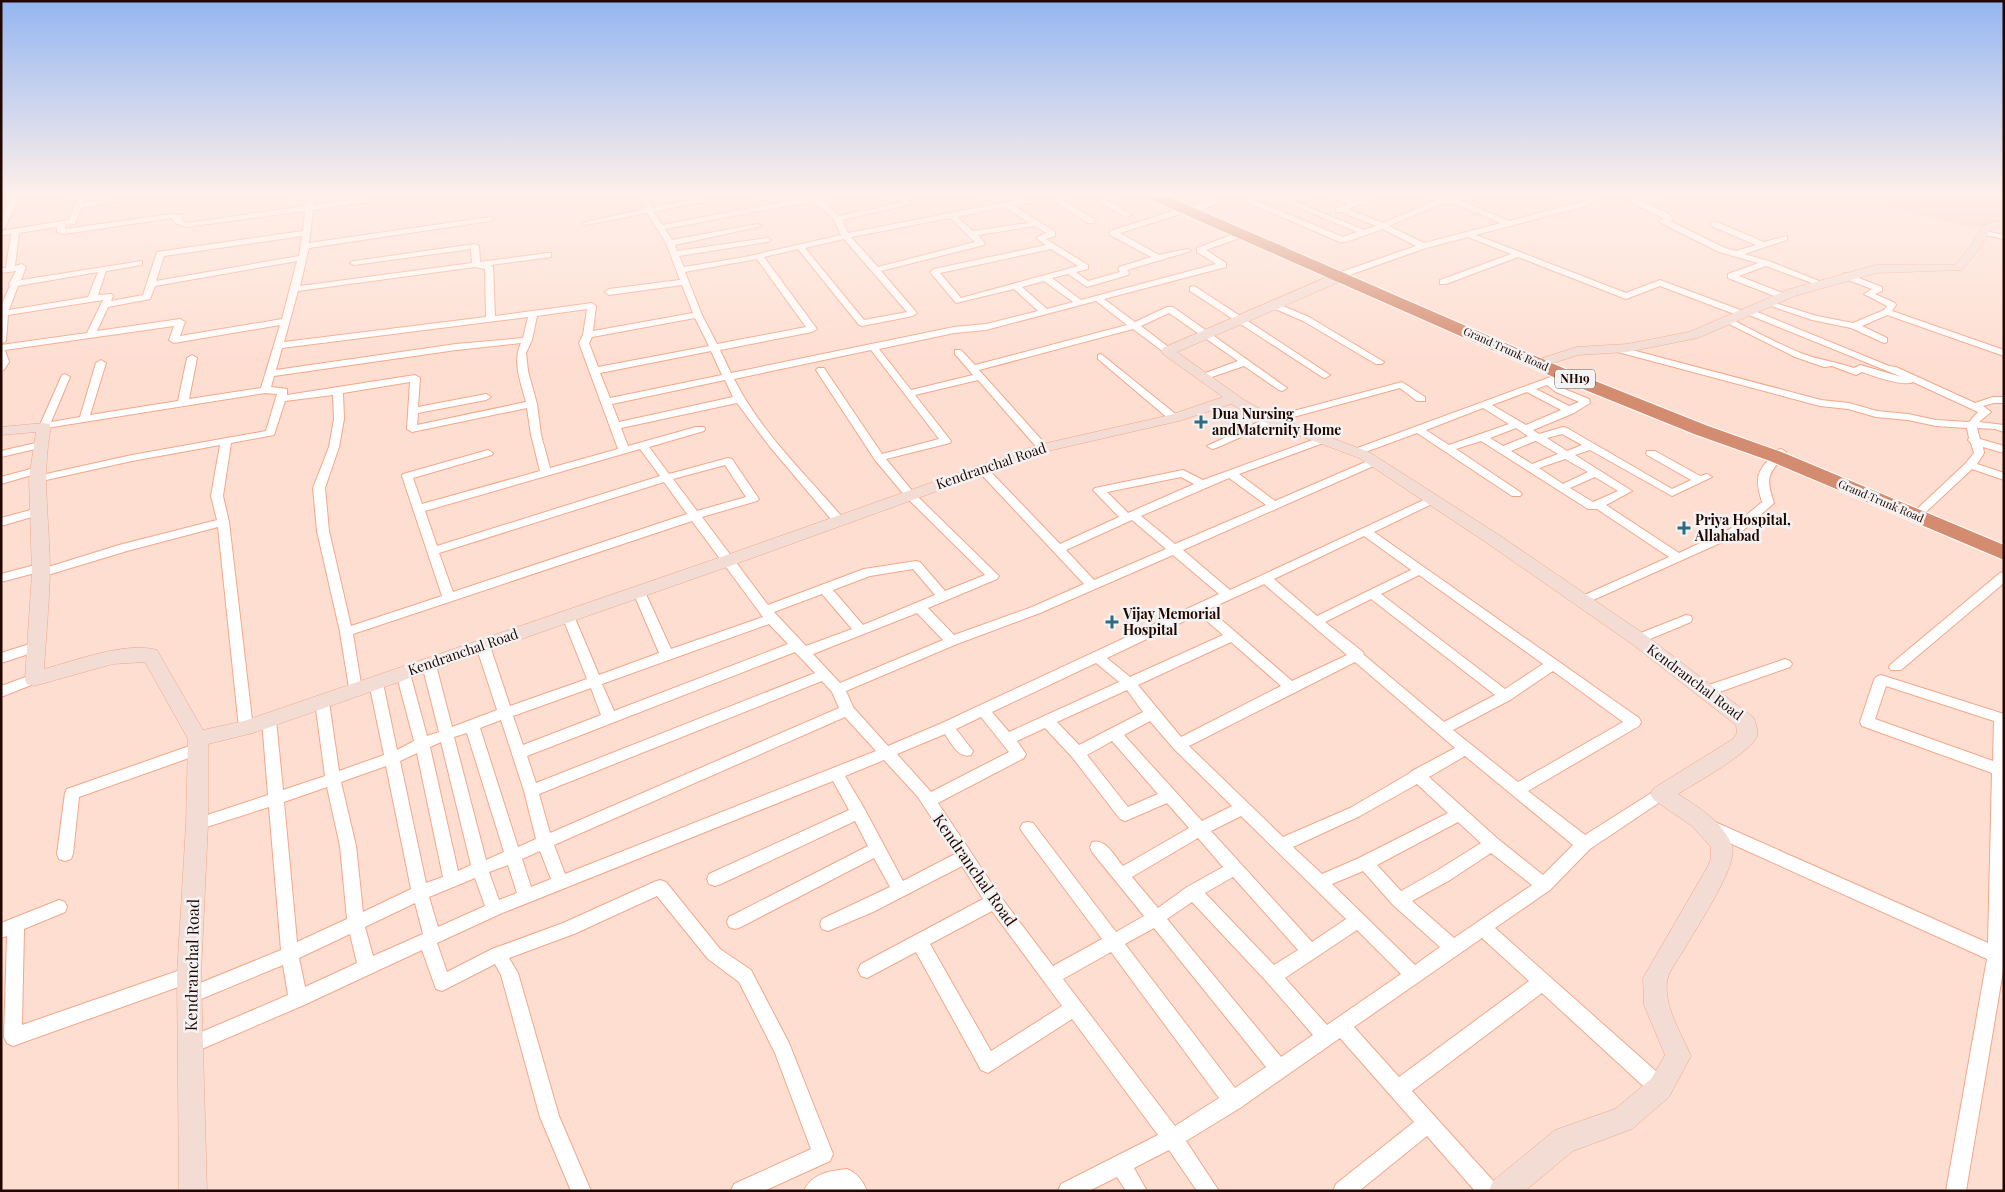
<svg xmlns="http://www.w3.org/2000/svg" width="2005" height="1192" viewBox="0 0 2005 1192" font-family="'Playfair Display',serif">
	<rect width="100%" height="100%" fill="#feded1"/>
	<path fill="#f2cfc1" d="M1831 194H2004V220L1974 228Z"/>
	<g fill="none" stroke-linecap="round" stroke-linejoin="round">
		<defs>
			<path id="street" d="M12 194H20L5 228 1 230V219Z
				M79 194H87L83 203 140 194H161L81 208 75 224 65 225V229L172 214 181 215 182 220 187 223 306 206 310 194H319L315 197 314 205 392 194H414L313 210 309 243 490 217 494 219 490 221 309 248 300 286 472 263 471 249 354 265 350 263 354 261 475 244 479 246 480 262 548 253H551V257L491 265 493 267 495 316 592 303 596 306 593 331 693 313 682 285 609 295 605 292 609 289 680 280 666 243 647 213 586 225 582 223 645 209 637 194H645L652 208 719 194H736L654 212 662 225 809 197 806 194H815L839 216 902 203 890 194H899L912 204 842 220 848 233 1047 194H1064L1058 197 1094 219V223H1088L1050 198 1013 205 1055 232V236L1046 239 1088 265V269L1076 272 1088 281 1120 272 1118 269 1119 267 1151 257 1110 235V231L1183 208C1204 204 1219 194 1240 194L1343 237 1357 232 1266 194H1277L1364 230 1376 226 1341 212H1336V208L1348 204 1324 194H1335L1355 202 1375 194H1387L1348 209 1383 223 1451 194H1462L1455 198 1509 221 1613 194H1627L1669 214 1673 219 1670 221 1725 248 1736 251 1756 245 1711 226V222H1717L1764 242 1787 236V240L1744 254 1769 261 1824 283 1817 285 1766 266 1739 276 1785 294 1786 296 1782 299 1728 278V274L1758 263 1719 252 1661 223 1660 221 1663 218 1619 197 1476 235 1626 293 1660 280 1743 311 1750 309 1889 366 1896 367 1975 403 1993 397H2004V403H1994L1983 406 1991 412 1979 422 2004 425V432L1995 429 1977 428 1980 439 2004 446V453L1983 447 1984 453 1977 464 2004 473V480L1972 469 1926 512H1918L1916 510 1918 508 1966 463 1974 453 1971 443 1968 440 1969 438 1967 428 1936 426 1908 420 1876 417 1848 409 1820 406 1614 351V347L1617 346 1821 400 1849 403 1877 411 1908 414 1936 420 1969 422 1978 412 1913 382C1903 387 1873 376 1862 372L1856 375 1832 366 1824 367 1795 357 1721 320 1726 317 1729 318C1753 330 1778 344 1803 354 1820 360 1837 362 1854 368L1860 365 1902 377 1744 313 1737 315 1660 286 1626 299 1518 257 1446 284H1440V280L1511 254 1468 237 1426 248 1341 278 1338 277V273L1416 246 1383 229 1346 242H1340L1233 196 1200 211 1187 212 1120 233 1159 255 1187 249 1191 251 1127 270 1129 273 1128 275 1087 287 1068 274 1052 278 1081 300 1216 264 1197 252V248L1239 232H1245V236L1206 250 1226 263V267L1104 299 1135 322 1167 307H1173L1287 388 1282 391 1279 390 1244 366 1206 379H1200V375L1238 361 1169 313 1141 326 1171 349V353H1165L1133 329 979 370 1047 446 1048 448 1047 450H1039L978 380 915 395 951 441 950 443 886 459 914 493 999 576 997 579 928 608 954 635 1032 607 1084 584 978 471 977 469 982 466 986 467 1060 544 1119 517 1095 492 1093 490 1095 488 1183 470 1203 480 1318 438H1326L1327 440 1326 442 1239 474 1275 501 1370 460H1378L1379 462 1378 464 1183 550 1230 590 1428 498H1436L1438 500 1436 502 1374 532 1639 718 1641 722 1639 726 1528 791 1585 835 1656 790 1661 788 1666 790 1669 794 1666 798 1590 849 1550 890 1495 928 1667 1081 1669 1088 1667 1095 1660 1097 1653 1095 1542 993 1412 1091 1496 1184 1499 1191H1475L1427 1136 1359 1191H1333L1336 1184 1414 1122 1340 1038 1240 1108 1186 1141 1219 1191H1197L1169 1150 1134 1168 1147 1191H1126L1117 1177 1089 1191H1058L1061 1184 1158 1135 1072 1019 988 1073 981 1070 916 952 867 978 861 976 858 970 861 964 983 899 962 866 873 912 828 931 822 929 820 924 822 919 890 887 874 858 741 927 735 929 729 927 727 922 729 917 868 846 855 821 721 884 715 886 709 884 707 879 709 874 849 810 833 781 500 914 437 943 447 972 492 949 563 923 654 882 660 880 666 882 720 949 751 970 789 1043 833 1154 830 1161 764 1191H731L734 1184 811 1149 775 1053 739 982 708 959 657 896 574 934 509 958 518 973 559 1116 591 1191H571L540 1117 501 975 495 964 442 991 436 989 422 950 304 1005 197 1051 191 1054 185 1051 182 1045 185 1039 288 995 283 965 189 1004 183 1002 180 996 183 990 281 950 269 807 197 830 192 828 189 824 192 820 268 795 262 720 264 716 269 715 274 716 276 720 283 790 325 776 315 702 317 698 322 697 327 698 329 702 339 771 384 755 369 683 371 679H381L383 683 397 750 414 741 396 673 398 670H408L410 673 427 736 439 732 422 665 424 662H434L436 665 452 727 497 710 476 646 478 643H488L490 646 510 706 587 679 562 616 563 613 568 612 574 616 599 675 659 653 633 592 635 589H643L645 592 671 649 763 617 692 521 353 634 362 690 360 694H350L340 632 317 531 313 488 329 447 334 419 333 395 285 401 274 435 231 443 223 496 229 522 253 728 251 732 246 733 241 732 239 728 218 527 127 551 41 577 35 573 1 582V574L39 564 45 568 119 545 217 520 211 496 220 445 132 461 37 482 31 479 37 476 132 455 266 431 277 394 265 393 40 429 39 427 62 375 65 374 70 377 51 422 80 417 96 363 101 360 106 363 90 415 178 401 187 358 192 355 197 358 189 399 261 388 280 325 174 343 169 340 174 326 5 350 9 362 4 370 1 371V345L87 333 103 300 8 315 6 341 1 344V306L10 286 9 284 16 271 1 273V268H6L11 234 1 235V231L69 220ZM813 201 834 220 841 235 745 257 684 267 679 256 767 242 771 240 767 238 677 251 675 245 762 226 758 224 672 240 665 229ZM1448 201 1501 223 1424 243 1389 226ZM1005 207 1029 223 973 231 957 217ZM305 211 303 231 157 252 143 295 111 301 113 296 112 294 98 295 106 271 142 265V261L21 280 26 267 22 264 15 266 19 233 57 227V232L64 234 172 218 175 223 186 227ZM950 218 975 242 878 267 851 237ZM1035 226 1046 233 1036 238 1046 245 934 269 930 272 956 303 1014 289 1038 311 986 324 954 327 731 373 720 350 812 332 817 329 764 257 798 249 859 325 862 326 913 316 917 313 881 271 984 245 985 243 978 235ZM302 236 299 256 156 281 164 256ZM844 239 907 312 864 320 805 248ZM1051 249 1078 266 961 298 940 273ZM757 259 806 327 717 344 702 315 685 272ZM297 261 282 319 180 336 185 322 180 319 97 331 108 307 150 299 155 286ZM475 267 485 269 486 317 284 342 298 291ZM98 272 88 297 9 310 18 286ZM1044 281 1073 302 1047 309 1022 287ZM1096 301 1127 325 975 365 961 350H955V354L973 375 911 390 879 349 954 333 986 330ZM587 309 583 335 579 343 618 449 550 468 541 435 537 404 528 371 526 353 532 340 537 316ZM528 317 523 338 456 344 276 370 282 348ZM695 318 709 346 598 367 589 343 592 337ZM521 343C512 362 521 383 526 402L417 425 418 413 486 400 491 397 486 394 418 407 420 378 415 375 287 395V389L271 387 274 376 456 350ZM871 350 939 439 882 454 824 368H818L816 370 875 460 906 497 985 575 945 591 920 562 916 561 864 569 768 605 702 517 757 501 759 499 732 459 728 458 669 474 649 447 704 431 705 429 704 427H696L628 446 621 428 737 403 770 447 835 524H843L845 521 843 518C805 474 760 431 734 379ZM711 351 722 375 610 398 600 373ZM725 380 733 397 619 422 612 404ZM410 382 407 429 412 432 527 408 531 435 540 471 422 504 413 478 492 455 493 453 488 450 403 474 402 476 442 596 351 626 329 531 325 488 339 447 344 419 343 393ZM640 449 660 476 437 546 425 511ZM725 465 746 497 697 511 673 479ZM1181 477 1194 484 1128 513 1107 492ZM1229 478 1266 505 1175 544 1141 516ZM664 482 687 514 453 592 439 553ZM1132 520 1166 549 1094 580 1066 550ZM1364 536 1411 570 1317 616 1274 579ZM1173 555 1219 594 942 723 888 746 853 707 846 691 957 644 1040 613ZM913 569 935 595 863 625 833 590 870 576ZM1419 575 1543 664 1505 689 1381 594ZM1264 584 1347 655 1292 681 1209 609ZM822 594 852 629 806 646 774 612ZM1371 599 1495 695 1444 722 1364 655 1363 652 1325 622ZM917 613 943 640 840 683 813 654ZM1199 614 1223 635 1130 677 1107 658ZM769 624 788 644 614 711 602 684ZM1231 642 1281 686 1181 737 1138 685ZM795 652 815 673 536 783 527 756ZM1355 662 1455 748 1412 771 1410 773 1350 808 1283 837 1189 746ZM1096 663 1119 682 1009 732 992 712ZM1553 671 1623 722 1518 782 1453 730 1510 700ZM822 681 832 692 839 708 550 833 539 794ZM591 688 601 715 523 745 513 716ZM1127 690 1143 712 1079 745 1057 722ZM845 717 876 751 565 874 554 845ZM981 717 1009 752 931 792 897 754 945 734C951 743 959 759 971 755L973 751 956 729ZM501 720 524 791 536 839 518 847 480 728ZM1150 721 1174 749 1232 806 1202 821 1124 735ZM1045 728 1072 757 1120 819 1125 821 1130 819 1167 803 1189 828 1123 866C1115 857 1106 838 1092 842L1090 847 1092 852 1144 916 1116 932 1033 823 1028 822 1023 823 1020 828 1023 833 1102 939 1053 966 1000 896 938 803 1024 758 1026 754 1017 741ZM467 733 504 852 486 860 454 737ZM1112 741 1158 794 1128 807 1087 755ZM441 742 471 865 458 871 430 747ZM417 753 443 877 426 883 400 761ZM1465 756 1573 845 1543 875 1498 839 1429 777ZM884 760 918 797 955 854 903 881 864 808 845 776ZM386 766 411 889 363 912 356 846 341 782ZM1417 784 1448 813 1359 858 1322 874 1293 847 1360 816ZM327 787 340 846 347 919 297 942 284 802ZM1241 816 1346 919 1312 942 1211 831ZM1458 822 1481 843 1438 870 1401 891 1377 865ZM1198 838 1223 867 1187 887 1158 908 1132 877ZM540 851 551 879 531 887 522 859ZM1491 853 1532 885 1454 938 1412 901 1450 880ZM508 865 517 893 499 900 489 872ZM1363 871 1393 905 1440 947 1415 965 1332 884ZM1233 877 1298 950 1274 965 1205 893ZM475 878 485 906 438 927 429 897ZM1192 902 1267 982 1313 1035 1281 1057 1167 919ZM415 903 423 934 373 956 365 927ZM992 911 1062 1006 991 1051 930 944ZM1154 928 1266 1067 1235 1088 1125 944ZM1357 930 1401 974 1327 1025 1285 978ZM350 934 357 963 305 987 299 958ZM1482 938 1529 981 1399 1077 1354 1027ZM1111 952 1219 1098 1175 1126 1063 979Z
				M1087 194H1097L1132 215 1125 217Z
				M1165 194H1176L1167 198 1163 196Z
				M1981 230 2004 235V239L1981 234Z
				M1846 273 1882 287V291L1875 294 1895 303 1896 305 1892 311 2004 350V356L1887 315 1862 326 1887 338V342L1884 343 1851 328 1812 320 1762 303 1766 300 1817 316 1853 323 1884 310 1887 306 1864 294 1872 289 1843 278V274Z
				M1193 286 1196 287 1330 375 1325 378 1322 377 1190 291V287Z
				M1276 303 1309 317 1384 362 1382 364H1376L1303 321 1273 308 1272 306Z
				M1101 354 1178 416 1179 418 1178 420H1170L1098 359V355Z
				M1564 372 1567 373V377L1555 382 1562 388 1589 399 1590 403 1574 413 1533 430 1539 434 1563 427 1567 428 1672 489 1691 480 1647 455 1646 453 1647 451H1655L1700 476 1707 474 1712 477 1672 496 1590 450 1575 455 1632 491 1606 505 1679 553 1730 529 1762 502C1753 473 1759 471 1777 450L1781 449 1786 452C1770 475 1764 473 1774 503L1738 535 1582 605 1576 601 1578 598 1669 557 1597 509H1588L1481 441 1456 449 1520 492 1522 494 1520 496H1512L1417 433 1360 454 1356 455 1351 452 1352 450ZM1547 385 1556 392 1579 402 1569 406 1536 389ZM1527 392 1561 410 1526 425 1492 405ZM1483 408 1509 424 1449 445 1426 430ZM1516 428 1528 436 1503 446 1490 438ZM1562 434 1582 445 1567 451 1547 438ZM1535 441H1536L1558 454 1532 464 1511 451ZM1565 459 1588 472 1563 484 1539 468ZM1595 477 1618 491 1593 502 1570 488Z
				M1402 382 1425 397V401H1417L1400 388 1275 422 1216 448 1212 449 1207 446 1267 418Z
				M40 442 44 443 45 445 44 447 1 457V451Z
				M38 467 43 470 42 472 1 484V477Z
				M38 508 44 512 42 514 1 526V518Z
				M2004 572V583L1901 670H1891L1889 667 1891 664 2000 573Z
				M1686 615 1691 616 1692 619 1691 622 1638 644 1633 642 1631 639 1633 636Z
				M36 642 41 644 43 647 41 650 1 663V653Z
				M1785 659 1790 661 1792 664 1790 667 1708 696 1703 695 1701 691 1703 687Z
				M34 674 39 676 41 679 39 682 1 697V686Z
				M1881 675 2004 714V965L1966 1191H1946L1987 959 1705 832 1702 827 1705 822 1710 821 1715 822 1988 943 1992 773 1862 726 1860 722 1874 680 1876 677ZM1886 686 1994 721 1993 761 1875 719Z
				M198 743 203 745 205 749 203 753 79 797 73 854 71 859 65 861 59 859 57 854 65 793 67 789Z
				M59 900 65 902 67 907 65 912 24 929 22 1025 189 967 195 969 198 975 195 981 13 1046 7 1043 4 1037 7 936 1 938V923Z
				M847 1169C857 1173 863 1181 867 1191H804C812 1173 830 1171 847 1169Z"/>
			<path id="secondary" d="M2004 219V226L1990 230 1981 247 1962 270 1876 273 1795 296 1698 338 1627 352 1578 355 1547 365 1540 361 1542 358 1577 347 1627 344 1689 332 1787 290 1875 265H1955L1972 244 1982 226Z
				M1341 271 1347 275 1344 280 1177 352 1244 400 1276 417 1369 452 1499 535 1644 634 1753 717C1756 722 1758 730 1757 736 1752 752 1694 784 1678 794 1698 807 1723 821 1732 846 1739 865 1696 928 1685 948 1680 957 1669 970 1667 981 1664 1007 1681 1033 1691 1056L1669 1097 1632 1129 1573 1151 1525 1191H1489L1493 1181 1555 1130 1615 1109 1651 1079 1665 1055 1644 1005 1643 978 1708 866 1711 858V847L1692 826 1654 800 1650 794 1654 788 1733 739 1737 733 1736 725 1632 644 1487 543 1359 458 1266 423 1231 404 1179 421 1048 451 733 565 253 733 208 744V824L201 975 207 1191H179L177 975 186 824 188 739 145 662 113 664 34 686 27 684 25 679 32 573 29 479 36 432 1 435V427L44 423 49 424 51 427C41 476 50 524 50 573 49 605 46 637 44 669 74 661 126 641 157 650L203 730 244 721 721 557 1038 445 1170 415 1223 397 1163 354 1161 351 1163 348Z"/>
			<path id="highway" d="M1144 194H1162L1570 371 1708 426 1784 453 2004 545V560L1770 461 1694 434 1558 379 1145 197Z"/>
		</defs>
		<use href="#street" stroke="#f3a789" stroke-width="2"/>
		<use href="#secondary" stroke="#f3a789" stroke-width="1"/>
		<use href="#highway" stroke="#fff" stroke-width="2"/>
		<use href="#street" fill="#fff" fill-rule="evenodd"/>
		<use href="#secondary" fill="#f2dcd4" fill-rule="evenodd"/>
		<use href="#highway" fill="#d38c6f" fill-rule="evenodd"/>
	</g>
	<linearGradient id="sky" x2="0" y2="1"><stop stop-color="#94b6f1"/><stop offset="0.54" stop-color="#fff0ea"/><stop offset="1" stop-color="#fff0ea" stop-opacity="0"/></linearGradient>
	<rect width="2005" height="361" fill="url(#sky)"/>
	<g fill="#2c6b80" stroke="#f3f3f3" stroke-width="2">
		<path d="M1198.5 414.5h5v5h5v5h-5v5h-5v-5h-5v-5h5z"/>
		<path d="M1681.5 520.5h5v5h5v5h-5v5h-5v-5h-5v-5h5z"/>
		<path d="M1109.5 614.5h5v5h5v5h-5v5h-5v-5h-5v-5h5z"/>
	</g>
	<g text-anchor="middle" stroke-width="5" stroke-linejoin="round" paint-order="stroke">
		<g font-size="11" fill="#210700" stroke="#f3f3f3">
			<text transform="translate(1506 349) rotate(24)" y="4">Grand Trunk Road</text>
			<text transform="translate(1881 501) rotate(23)" y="4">Grand Trunk Road</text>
		</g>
		<rect fill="#f3f3f3" stroke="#604e49" stroke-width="1" x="1555" y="369.5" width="40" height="19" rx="4"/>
		<g font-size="12" font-weight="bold" fill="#210700">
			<text x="1575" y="383">NH19</text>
		</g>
		<g font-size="14" font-weight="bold" fill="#210700" stroke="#f3f3f3" text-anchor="start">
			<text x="1212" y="419">Dua Nursing<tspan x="1212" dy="16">andMaternity Home</tspan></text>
			<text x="1695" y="525">Priya Hospital,<tspan x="1695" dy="16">Allahabad</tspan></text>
			<text x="1123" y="619">Vijay Memorial<tspan x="1123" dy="16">Hospital</tspan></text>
		</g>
		<g font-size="14" fill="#210700" stroke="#f3f3f3">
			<text transform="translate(991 466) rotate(-19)" y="5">Kendranchal Road</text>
			<text transform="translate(463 652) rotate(-19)" y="5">Kendranchal Road</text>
			<text transform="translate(1695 682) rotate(37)" y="5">Kendranchal Road</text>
		</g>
		<g font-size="16" fill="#210700" stroke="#f3f3f3">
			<text transform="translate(975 870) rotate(55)" y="6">Kendranchal Road</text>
			<text transform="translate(192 965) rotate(-89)" y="6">Kendranchal Road</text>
		</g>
	</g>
	<rect width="2005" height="1192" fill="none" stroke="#210700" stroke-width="5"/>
</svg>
